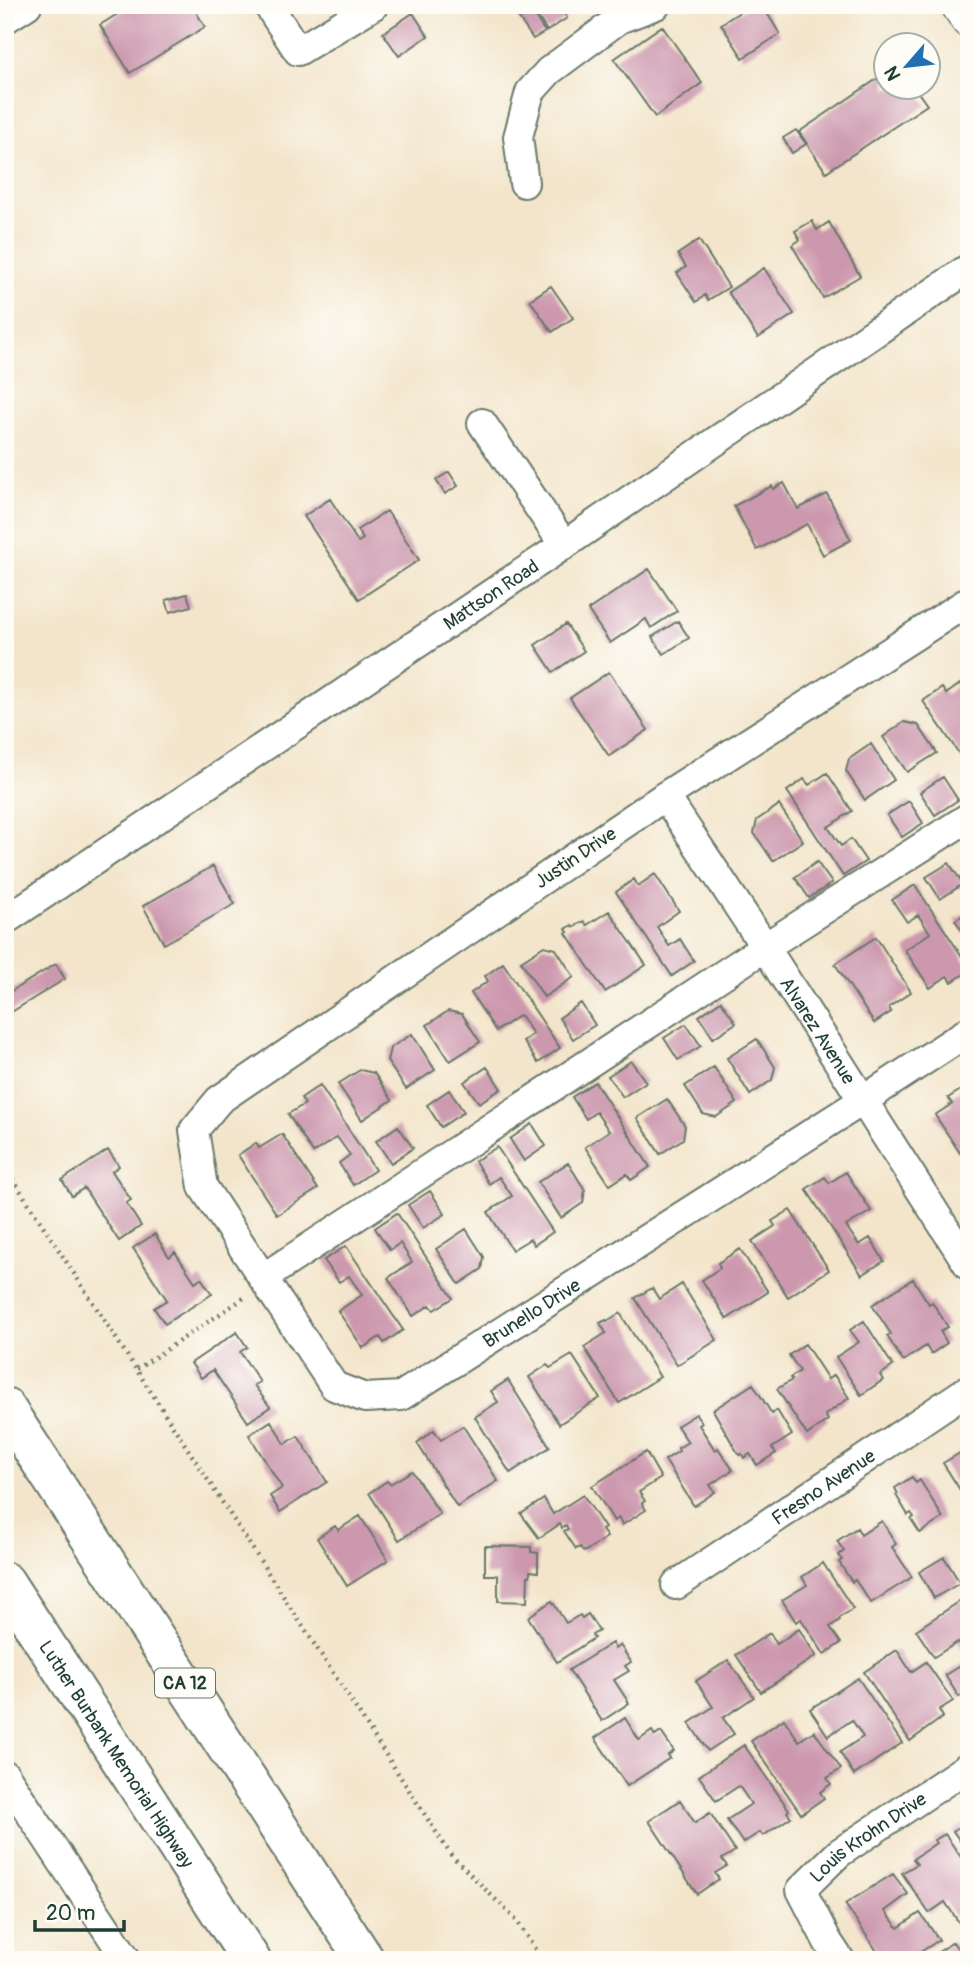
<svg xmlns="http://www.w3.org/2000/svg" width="974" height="1965" viewBox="0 0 974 1965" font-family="Pangolin,sans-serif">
	<rect width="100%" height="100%" fill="#fdfcf7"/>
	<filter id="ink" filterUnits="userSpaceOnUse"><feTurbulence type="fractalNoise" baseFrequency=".0143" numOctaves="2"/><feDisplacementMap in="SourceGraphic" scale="14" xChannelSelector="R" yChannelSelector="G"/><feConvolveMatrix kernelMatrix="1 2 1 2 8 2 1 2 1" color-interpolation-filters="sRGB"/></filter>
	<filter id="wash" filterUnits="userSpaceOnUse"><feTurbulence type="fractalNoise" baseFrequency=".00686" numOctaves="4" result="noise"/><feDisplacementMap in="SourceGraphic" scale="28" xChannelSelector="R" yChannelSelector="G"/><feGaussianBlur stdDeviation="1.57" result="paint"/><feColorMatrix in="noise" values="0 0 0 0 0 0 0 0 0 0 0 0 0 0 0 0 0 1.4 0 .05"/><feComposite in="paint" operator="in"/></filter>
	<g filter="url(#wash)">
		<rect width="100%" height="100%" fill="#f3e5cb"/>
		<g id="blocks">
			<path fill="#cc98ae" d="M132 5H192L205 27 130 73 100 25Z
				M510 5H527L545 32 533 39Z
				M530 5H559L567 18 547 31Z
				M751 5H762L780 34 743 58 721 24Z
				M413 13 428 36 399 56 383 33Z
				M662 26 702 83 655 117 614 59Z
				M886 73V88H915L927 105 826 172 799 132Z
				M796 130 806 144 792 153 783 138Z
				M812 221 817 230 829 222 860 276 823 298 792 245 800 240 795 231Z
				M699 240 729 287 708 300 705 295 696 302 677 273 686 267 678 254Z
				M764 268 794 314 758 338 728 292Z
				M551 286 573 318 552 332 530 300Z
				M449 472 458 486 445 494 436 480Z
				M784 483 798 509 827 494 851 540 823 555 807 524 757 550 734 506 772 486 773 489Z
				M330 499 358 542 363 539 357 530 387 511 419 560 359 599 304 516Z
				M649 569 677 611 651 628 646 619 610 643 588 610Z
				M187 594 191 606 170 612 166 600Z
				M678 621 689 638 664 654 652 637Z
				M566 624 584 651 553 672 535 645Z
				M609 672 648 730 609 756 570 698Z
				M963 682 969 690V733L965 736 969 743V768L923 701 942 688 946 694Z
				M904 722 918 725 937 753 907 772 883 737Z
				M871 744 894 780 865 800 846 771 849 759Z
				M827 773 852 811 828 827 841 846 851 839 866 861 843 876 787 791 804 779 809 785Z
				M943 777 958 800 935 815 920 792Z
				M909 801 923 823 902 837 887 815Z
				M779 805 803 841 773 861 754 833 757 820Z
				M817 862 832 883 809 898 795 877Z
				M949 863 963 884 940 899 926 877Z
				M213 866 235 904 164 944 143 906Z
				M655 874 679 911 657 927 669 946 680 939 694 961 672 976 616 892 634 879 638 886Z
				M915 885 969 967V971L952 982 947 976 930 988 905 950 930 933 918 915 907 922 892 900Z
				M609 911 646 965 605 992 566 933 568 932 566 929 572 925 574 927 584 921 587 925Z
				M969 911V941L955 920Z
				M876 937 911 992 889 1007 891 1012 874 1023 835 964Z
				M544 946 556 949 574 977 544 997 521 961Z
				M503 963 560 1048 538 1063 523 1041 533 1034 520 1015 496 1031 471 993 488 981 485 976Z
				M56 964 65 979 5 1016V995Z
				M721 1001 736 1023 713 1038 699 1016Z
				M581 1003 595 1025 573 1039 559 1018Z
				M448 1011 462 1014 480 1042 450 1061 427 1025Z
				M686 1024 701 1046 678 1060 664 1038Z
				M412 1034 435 1070 406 1089 387 1061 390 1048Z
				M757 1039 775 1067 772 1080 750 1095 727 1058Z
				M631 1061 646 1082 623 1097 608 1076Z
				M487 1067 501 1089 479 1103 464 1082Z
				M714 1067 737 1103 716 1117 703 1114 685 1086Z
				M360 1070 374 1073 392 1100 362 1120 338 1084Z
				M595 1082 650 1167 631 1180 627 1174 610 1185 585 1147 609 1131 596 1112 586 1119 572 1097Z
				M320 1085 375 1170 353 1185 339 1163 350 1155 337 1137 313 1153 288 1114 305 1104 301 1098Z
				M967 1086 969 1089V1147L960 1153 935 1115 952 1104 948 1098Z
				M449 1090 464 1112 441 1127 427 1105Z
				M667 1099 685 1126 683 1139 660 1154 637 1118Z
				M532 1124 546 1146 524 1161 510 1139Z
				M398 1126 413 1148 391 1163 376 1141Z
				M282 1134 318 1189 277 1215 238 1155 256 1143 259 1148Z
				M497 1147 553 1232 534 1245 530 1239 512 1250 488 1212 512 1196 499 1177 489 1184 475 1161Z
				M108 1150 119 1166 112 1171 131 1200 126 1203 141 1226 119 1241 84 1188 72 1196 62 1180Z
				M568 1163 585 1190 583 1203 561 1218 538 1182Z
				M846 1172 871 1211 846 1226 859 1245 870 1238 884 1261 862 1275 806 1189 825 1177 829 1183Z
				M430 1191 445 1214 423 1228 408 1205Z
				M790 1210 829 1270 788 1297 752 1241 775 1226 772 1221Z
				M397 1213 453 1298 434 1310 430 1305 413 1316 388 1278 412 1262 400 1243 390 1250 375 1228Z
				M466 1229 484 1257 482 1269 459 1284 436 1249Z
				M155 1234 169 1257 175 1252 195 1282 201 1278 212 1294 165 1324 154 1308 167 1300 133 1248Z
				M346 1246 403 1330 384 1343 380 1337 363 1348 338 1311 362 1295 349 1276 339 1282 324 1260Z
				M740 1249 768 1292 727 1319 702 1280 720 1268 718 1263Z
				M913 1279 929 1304 932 1302 948 1327 940 1331 947 1343 931 1354 926 1346 903 1361 887 1336 891 1334 872 1305Z
				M682 1284 717 1340 677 1365 635 1298 652 1288 659 1299Z
				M620 1313 660 1377 619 1403 584 1347 606 1333 600 1323 606 1320 607 1321Z
				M864 1321 893 1366 880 1375 883 1380 861 1395 836 1357 859 1342 850 1330Z
				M237 1332 247 1347 240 1352 260 1382 254 1385 270 1407 248 1422 213 1370 201 1378 191 1363Z
				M805 1344 828 1379 834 1375 849 1398 825 1415 828 1420 807 1435 777 1389 792 1380 790 1378 800 1371 789 1355Z
				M572 1355 600 1398 559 1424 529 1377 547 1365 550 1368Z
				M508 1380 550 1447 510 1473 475 1417 498 1402 491 1391Z
				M753 1384 772 1414 777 1410 792 1435 772 1448 776 1453 757 1465 750 1454 744 1458 742 1454 739 1455 713 1410Z
				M696 1414 702 1423 699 1425 715 1450 718 1448 733 1470 710 1485 715 1492 694 1506 665 1460 679 1451 678 1448 688 1442 677 1426Z
				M271 1421 285 1444 298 1436 327 1482 280 1512 270 1496 282 1488 249 1435Z
				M463 1426 498 1481 457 1507 417 1443 434 1430 441 1440Z
				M969 1444V1504L943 1463 965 1450 964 1447Z
				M646 1452 661 1478 639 1492 645 1501 642 1503 646 1510 622 1525 619 1518 614 1521 592 1486Z
				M412 1471 440 1514 399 1540 369 1493 387 1481 390 1484Z
				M912 1477 916 1483 920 1480 943 1518 920 1533 911 1519 914 1517 911 1513 908 1515 896 1495 898 1494 895 1488Z
				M583 1495 605 1528 602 1530 607 1537 584 1552 580 1547 576 1549 564 1531 568 1529 566 1525 562 1528 560 1524 539 1538 521 1514 544 1499 553 1514Z
				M360 1516 388 1560 347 1586 317 1538 335 1526 338 1530Z
				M882 1521 896 1544 892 1547 912 1577 871 1603 855 1580 852 1582 839 1562 842 1560 839 1555 844 1551 837 1541 857 1528 861 1535Z
				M485 1546 531 1547V1552L538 1553V1572L530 1571V1576H528L527 1602 498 1601V1575H485Z
				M944 1557 960 1583 934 1598 919 1572Z
				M823 1563 853 1609 839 1618 840 1620 830 1627 841 1643 824 1654 801 1619 796 1622 782 1600 807 1585 802 1577Z
				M965 1598 969 1604V1660L958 1642 934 1657 916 1630Z
				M552 1601 566 1623 580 1615 582 1618 588 1614 599 1631 592 1635 594 1638 557 1662 528 1617Z
				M799 1629 816 1656 761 1692 736 1655 770 1633 777 1644Z
				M612 1643 615 1649 620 1645 631 1662 625 1666 629 1671 614 1680 629 1703 602 1721 569 1670Z
				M897 1650 911 1672 926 1662 953 1701 939 1710 943 1717 910 1741 864 1672Z
				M728 1660 754 1697 723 1718 734 1734 708 1751 689 1723 713 1707 696 1681Z
				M969 1660V1691L959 1697 945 1675Z
				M858 1678 902 1743 854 1775 840 1752 863 1737 852 1720 828 1736 810 1709Z
				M625 1718 639 1740 652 1731 655 1736 661 1732 674 1751 668 1755 670 1758 627 1786 595 1738Z
				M784 1719 799 1741 814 1731 841 1769 827 1778 831 1784 820 1792 824 1798 801 1814 751 1741Z
				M744 1745 789 1810 787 1812 791 1817 763 1836 760 1832 743 1843 727 1820 751 1804 739 1786 716 1801 699 1776Z
				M680 1800 695 1823 710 1813 735 1851 722 1859 727 1866 715 1873 719 1879 697 1894 649 1821Z
				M969 1820V1854L953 1831Z
				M945 1834 969 1869V1918L960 1924 945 1902 929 1913 902 1873 917 1864 913 1859 936 1843 934 1840Z
				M893 1874 908 1894 885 1911 898 1928 920 1913 939 1940 908 1960H883L845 1904Z
				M953 1942 965 1960H927Z"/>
		</g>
	</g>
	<g filter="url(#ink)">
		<use href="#blocks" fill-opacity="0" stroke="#697869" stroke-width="2"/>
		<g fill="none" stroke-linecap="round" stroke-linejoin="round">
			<defs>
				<g id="minor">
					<path d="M268 5 298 51 374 5"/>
					<path d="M5 19 27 5"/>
					<path d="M524 183 518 137 530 92 549 71 619 19 656 5"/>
					<path d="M482 423 564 545"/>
					<path id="s1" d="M969 601 665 796 219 1100 194 1130 203 1187 334 1386 365 1398 401 1396 862 1101 969 1031"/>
					<path id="s2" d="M665 796 765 947 969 1266"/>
					<path id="s3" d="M10 917 564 545 969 268"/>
					<path d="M263 1278 765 947 969 817"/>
					<path id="s4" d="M676 1585 969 1389"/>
					<path d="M5 1775 127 1960"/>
					<path id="s5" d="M840 1960 828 1942 801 1890 839 1853 969 1766"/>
				</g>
				<path id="major" d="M960 5 969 19"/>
				<g id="highway">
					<path d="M5 1407 365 1960"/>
					<path id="s6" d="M5 1582 251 1960"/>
				</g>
			</defs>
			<use href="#minor" stroke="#697869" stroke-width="32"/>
			<use href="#major" stroke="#697869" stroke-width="40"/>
			<use href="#highway" stroke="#697869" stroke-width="42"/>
			<path stroke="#697869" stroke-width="4.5" stroke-dasharray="2 5" stroke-linecap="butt" d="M5 1167 451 1855 517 1921 542 1960
				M137 1369 244 1298"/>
			<use href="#minor" stroke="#fff" stroke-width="28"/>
			<use href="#major" stroke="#fff" stroke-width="37"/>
			<use href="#highway" stroke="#fff" stroke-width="38"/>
		</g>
	</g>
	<g text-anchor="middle" stroke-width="5" stroke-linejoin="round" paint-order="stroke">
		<rect fill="#fdfcf7" stroke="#62766e" stroke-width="2" x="155" y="1668.5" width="60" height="29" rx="5"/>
		<g font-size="18" font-weight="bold" fill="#1f3d34">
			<text x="185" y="1689">CA 12</text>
		</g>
		<g font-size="19" fill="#1f3d34" stroke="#fdfcf7">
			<text dy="7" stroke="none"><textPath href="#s3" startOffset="579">Mattson Road</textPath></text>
			<text transform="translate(575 857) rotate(-34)" y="7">Justin Drive</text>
			<text dy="7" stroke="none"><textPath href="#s2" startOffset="280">Alvarez Avenue</textPath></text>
			<text dy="7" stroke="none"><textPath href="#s1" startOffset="1460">Brunello Drive</textPath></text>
			<text dy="7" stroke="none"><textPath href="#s4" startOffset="177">Fresno Avenue</textPath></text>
			<text dy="7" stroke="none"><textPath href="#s6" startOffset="205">Luther Burbank Memorial Highway</textPath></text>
			<text dy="7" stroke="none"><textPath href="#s5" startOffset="166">Louis Krohn Drive</textPath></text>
		</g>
	</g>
	<rect width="974" height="1965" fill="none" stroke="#fdfcf7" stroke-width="28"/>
	<g transform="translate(907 66) rotate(242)"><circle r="33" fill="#fdfcf7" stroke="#a4b0a9" stroke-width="2"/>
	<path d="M0-5L12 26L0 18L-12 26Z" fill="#1f6fb2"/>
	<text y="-10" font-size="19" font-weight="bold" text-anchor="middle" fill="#1f3d34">N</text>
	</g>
	<path d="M35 1920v10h89v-10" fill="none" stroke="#1f3d34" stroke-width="3.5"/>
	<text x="46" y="1920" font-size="21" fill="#1f3d34" stroke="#fdfcf7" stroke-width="5" paint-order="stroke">20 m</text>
</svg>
